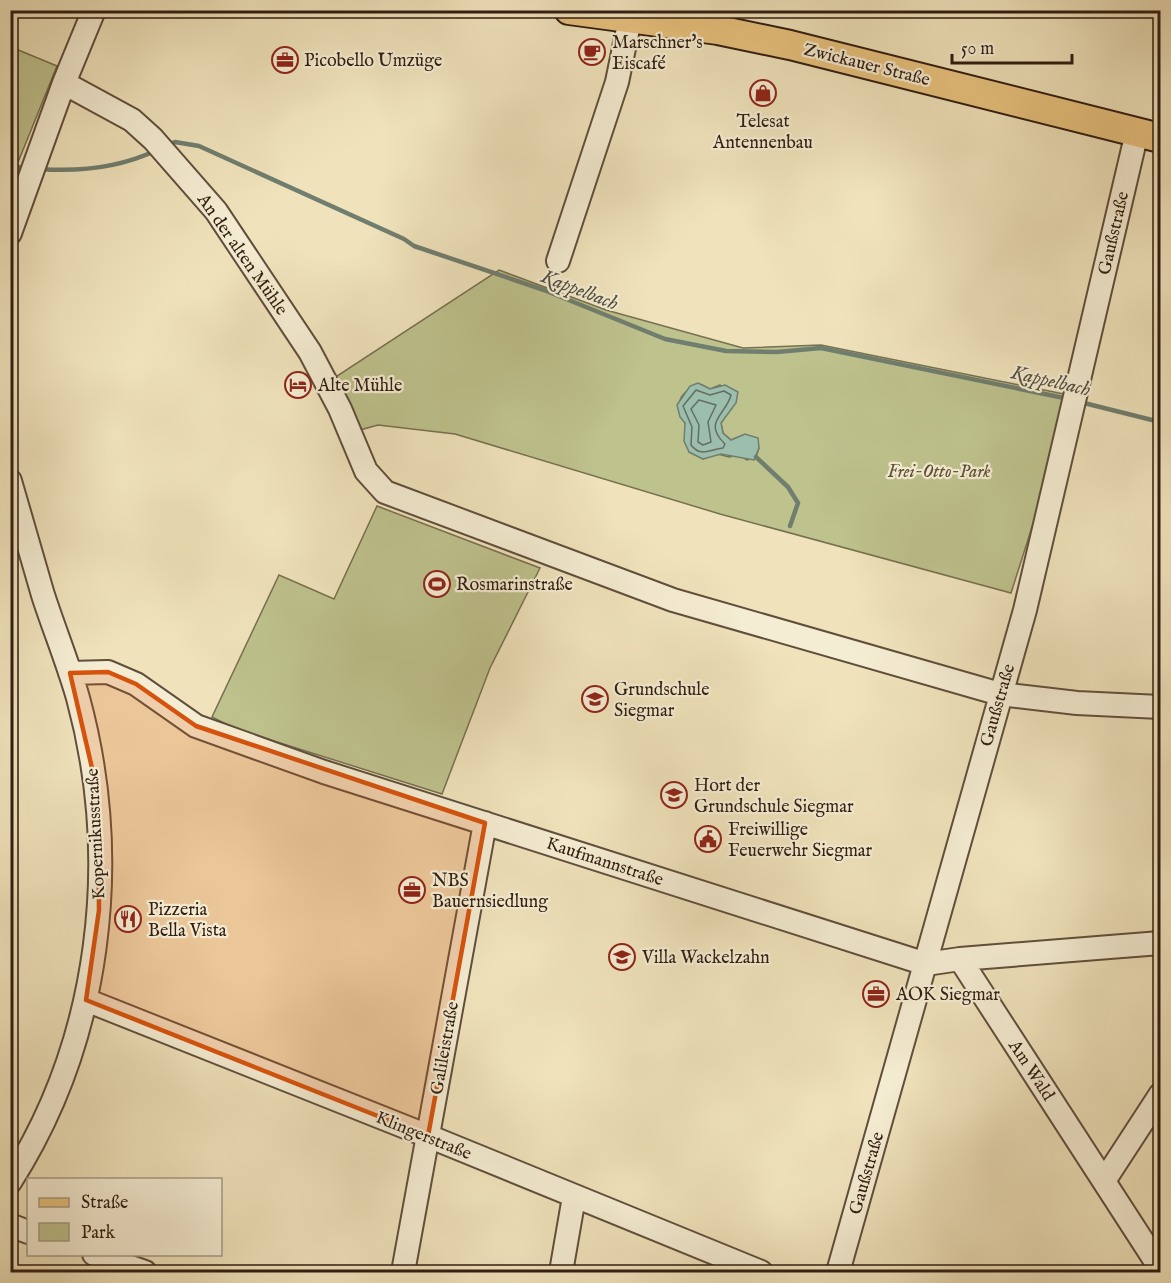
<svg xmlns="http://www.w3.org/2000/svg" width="1171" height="1283" viewBox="0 0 1171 1283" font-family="'IM FELL English',serif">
	<rect width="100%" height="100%" fill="#f0e3bc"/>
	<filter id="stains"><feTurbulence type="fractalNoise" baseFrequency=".00333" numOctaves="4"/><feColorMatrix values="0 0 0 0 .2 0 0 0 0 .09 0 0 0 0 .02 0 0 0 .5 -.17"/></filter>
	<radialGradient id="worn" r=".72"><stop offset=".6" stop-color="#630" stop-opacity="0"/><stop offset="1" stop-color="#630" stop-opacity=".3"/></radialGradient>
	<path fill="#bec28d" stroke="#777050" stroke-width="1.5" fill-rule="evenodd" d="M11 47 57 66 12 177H10Z
		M499 270 606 310 743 348 821 345 1069 395 1041 499 1011 593 720 514 455 434 378 425 360 430 334 378ZM702 385 710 389 720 385 731 407 721 423 723 433 731 440 741 436 759 448 756 457 747 460 739 455 729 457 718 454 703 459 689 452C688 444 689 431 685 423 674 402 679 391 702 385Z
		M377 506 540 568 490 668 442 794 236 729 212 717 279 575 334 599Z"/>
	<path fill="#9bbead" stroke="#707e6f" stroke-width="1.5" d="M698 383 710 389 725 385 738 392 736 403 721 423 723 433 731 440 745 434 758 438 759 448 754 460 721 454 703 459 689 452 684 441 685 423 680 417 677 405 690 386Z"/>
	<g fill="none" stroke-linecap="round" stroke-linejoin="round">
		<path stroke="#666e60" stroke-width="1.5" d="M696 390 710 395 724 391 731 395C726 415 702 422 725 444L723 448C710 449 701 458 691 445L692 427 683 406Z
			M699 400 716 405 708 422 711 442 703 445 698 442 699 425 691 409Z"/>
		<path stroke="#707e6f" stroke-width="4.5" d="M168 145 175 142 199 146 404 239 414 246 544 290 665 339 726 351 777 352 821 348 1069 399
			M10 166 26 168
			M40 169C80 172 118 168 155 151
			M1080 402 1160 422
			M756 457 788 487 798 503 790 526"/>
		<defs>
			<path id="minor" d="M64 83 132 120 153 139 216 211 310 352 340 409 366 471 385 492 673 600 1000 694 1077 703 1160 707
				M10 233 64 83 94 10
				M558 261 617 82 630 19
				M10 481C21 519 32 557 43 595 54 629 68 663 78 698 122 860 101 1040 10 1182
				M70 673 108 672 136 684 196 726 324 772 926 964 960 959 1160 943
				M960 959 1160 1268
				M86 1000 428 1136 761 1272
				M1104 1181 1160 1095
				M10 1225 28 1232
				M94 1254 145 1272
				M403 1272 485 823
				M561 1272 574 1197
				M838 1272 1025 610 1137 132"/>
			<path id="major" d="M569 10 718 30 790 45 1160 138"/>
		</defs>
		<use href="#minor" stroke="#604e3c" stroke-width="26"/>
		<use href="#major" stroke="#301d12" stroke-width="32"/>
		<use href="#minor" stroke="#f5edd3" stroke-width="22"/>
		<use href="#major" stroke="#e8c27e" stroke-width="28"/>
	</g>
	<path fill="#d6530d" fill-opacity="0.2" stroke="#d6530d" stroke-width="4.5" stroke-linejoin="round" d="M108 672 136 684 196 726 485 823 428 1136 86 1000 99 910 98 822 92 768 70 673Z"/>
	<defs>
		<symbol id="cafe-ring" viewBox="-11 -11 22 22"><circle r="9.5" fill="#f5edd3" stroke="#8f2418" stroke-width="1.5"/><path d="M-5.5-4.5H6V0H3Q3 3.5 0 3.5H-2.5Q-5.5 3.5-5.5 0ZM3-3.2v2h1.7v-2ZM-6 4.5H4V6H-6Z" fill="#8f2418"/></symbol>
		<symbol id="office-ring" viewBox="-11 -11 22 22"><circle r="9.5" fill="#f5edd3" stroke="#8f2418" stroke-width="1.5"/><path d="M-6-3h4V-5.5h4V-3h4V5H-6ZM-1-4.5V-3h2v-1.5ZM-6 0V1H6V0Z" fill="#8f2418"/></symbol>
		<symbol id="shop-ring" viewBox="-11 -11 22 22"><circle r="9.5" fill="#f5edd3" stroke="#8f2418" stroke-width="1.5"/><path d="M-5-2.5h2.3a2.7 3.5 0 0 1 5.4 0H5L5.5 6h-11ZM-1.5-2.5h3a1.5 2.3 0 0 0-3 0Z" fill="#8f2418"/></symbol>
		<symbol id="hotel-ring" viewBox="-11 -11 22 22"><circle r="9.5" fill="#f5edd3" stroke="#8f2418" stroke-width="1.5"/><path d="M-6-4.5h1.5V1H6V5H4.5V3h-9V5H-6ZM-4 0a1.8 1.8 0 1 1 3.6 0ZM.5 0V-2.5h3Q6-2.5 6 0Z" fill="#8f2418"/></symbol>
		<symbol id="stadium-ring" viewBox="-11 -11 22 22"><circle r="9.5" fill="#f5edd3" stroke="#8f2418" stroke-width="1.5"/><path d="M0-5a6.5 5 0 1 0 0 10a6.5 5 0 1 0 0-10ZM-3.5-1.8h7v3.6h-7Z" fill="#8f2418"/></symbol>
		<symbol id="school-ring" viewBox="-11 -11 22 22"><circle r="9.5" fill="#f5edd3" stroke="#8f2418" stroke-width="1.5"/><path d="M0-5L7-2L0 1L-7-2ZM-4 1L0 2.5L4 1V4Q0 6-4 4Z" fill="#8f2418"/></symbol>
		<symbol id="civic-ring" viewBox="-11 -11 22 22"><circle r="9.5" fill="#f5edd3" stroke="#8f2418" stroke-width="1.5"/><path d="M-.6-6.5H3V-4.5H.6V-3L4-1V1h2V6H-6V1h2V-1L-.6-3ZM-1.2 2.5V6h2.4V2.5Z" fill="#8f2418"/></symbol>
		<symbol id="restaurant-ring" viewBox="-11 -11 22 22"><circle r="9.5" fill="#f5edd3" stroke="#8f2418" stroke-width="1.5"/><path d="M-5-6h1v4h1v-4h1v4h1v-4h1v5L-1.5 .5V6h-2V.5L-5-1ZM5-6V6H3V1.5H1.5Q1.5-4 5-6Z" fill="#8f2418"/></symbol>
	</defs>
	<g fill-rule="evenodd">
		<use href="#cafe-ring" x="577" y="37" width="30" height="30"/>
		<use href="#office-ring" x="270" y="45" width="30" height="30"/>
		<use href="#shop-ring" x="748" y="78" width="30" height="30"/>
		<use href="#hotel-ring" x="283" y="370" width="30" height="30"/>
		<use href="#stadium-ring" x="422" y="569" width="30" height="30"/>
		<use href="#school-ring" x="580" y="684" width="30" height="30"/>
		<use href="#school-ring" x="659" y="780" width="30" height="30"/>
		<use href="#civic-ring" x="693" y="824" width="30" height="30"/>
		<use href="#office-ring" x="397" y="875" width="30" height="30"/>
		<use href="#restaurant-ring" x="113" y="904" width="30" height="30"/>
		<use href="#school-ring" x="607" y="942" width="30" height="30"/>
		<use href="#office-ring" x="861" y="979" width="30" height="30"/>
	</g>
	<g text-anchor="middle" stroke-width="4.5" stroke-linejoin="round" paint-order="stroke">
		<g font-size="18" fill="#301d12" stroke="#f5edd3" text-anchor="start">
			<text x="612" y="48">Marschner's<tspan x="612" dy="21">Eiscafé</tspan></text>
			<text x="304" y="66">Picobello Umzüge</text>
			<text x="763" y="127" text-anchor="middle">Telesat<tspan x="763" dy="21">Antennenbau</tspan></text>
			<text x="318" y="391">Alte Mühle</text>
			<text x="456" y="590">Rosmarinstraße</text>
			<text x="614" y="695">Grundschule<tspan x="614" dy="21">Siegmar</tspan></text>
			<text x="694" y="791">Hort der<tspan x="694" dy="21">Grundschule Siegmar</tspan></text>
			<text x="728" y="835">Freiwillige<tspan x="728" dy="21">Feuerwehr Siegmar</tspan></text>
			<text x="432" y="886">NBS<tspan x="432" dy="21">Bauernsiedlung</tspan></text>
			<text x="148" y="915">Pizzeria<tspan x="148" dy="21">Bella Vista</tspan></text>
			<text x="642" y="963">Villa Wackelzahn</text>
			<text x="896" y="1000">AOK Siegmar</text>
		</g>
		<g font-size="18" fill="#301d12" stroke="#f5edd3">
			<text transform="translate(867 64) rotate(14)" y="6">Zwickauer Straße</text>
			<text transform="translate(1113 233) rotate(-77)" y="6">Gaußstraße</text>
			<text transform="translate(243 254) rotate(55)" y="6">An der alten Mühle</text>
			<text transform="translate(997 705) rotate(-74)" y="6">Gaußstraße</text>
			<text transform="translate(95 834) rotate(-93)" y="6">Kopernikusstraße</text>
			<text transform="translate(605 861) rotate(18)" y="6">Kaufmannstraße</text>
			<text transform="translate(444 1048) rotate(-80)" y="6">Galileistraße</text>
			<text transform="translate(1032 1070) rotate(57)" y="6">Am Wald</text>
			<text transform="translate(424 1135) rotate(22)" y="6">Klingerstraße</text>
			<text transform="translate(866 1173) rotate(-74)" y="6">Gaußstraße</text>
		</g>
		<g font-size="18" font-style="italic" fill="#5b4f37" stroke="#f5edd3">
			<text x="939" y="477">Frei-Otto-Park</text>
		</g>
		<g font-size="20" font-style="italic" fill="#504d40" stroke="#f5edd3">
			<text transform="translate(580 289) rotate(21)" y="7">Kappelbach</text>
			<text transform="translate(1051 380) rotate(13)" y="7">Kappelbach</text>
		</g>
	</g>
	<rect width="1171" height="1283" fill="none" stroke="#f0e3bc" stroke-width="36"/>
	<rect x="12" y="12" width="1147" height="1259" fill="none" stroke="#301d12" stroke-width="3"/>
	<rect x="18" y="18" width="1135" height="1247" fill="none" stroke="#301d12" stroke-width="1.5"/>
	<rect x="27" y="1178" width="195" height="78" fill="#f5edd3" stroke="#a69a86" stroke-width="1.5"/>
	<rect x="39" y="1198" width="30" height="9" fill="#e8c27e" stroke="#a69a86" stroke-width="1.5"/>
	<text x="81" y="1208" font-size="18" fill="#301d12">Straße</text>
	<rect x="39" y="1223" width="30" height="18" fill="#bec28d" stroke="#a69a86" stroke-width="1.5"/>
	<text x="81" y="1238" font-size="18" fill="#301d12">Park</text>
	<path d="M952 54v9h120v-9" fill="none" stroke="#301d12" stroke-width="3"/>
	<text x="961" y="54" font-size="18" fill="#301d12" stroke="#f5edd3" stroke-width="4.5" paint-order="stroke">50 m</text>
	<rect width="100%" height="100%" filter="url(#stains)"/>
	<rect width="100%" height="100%" fill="url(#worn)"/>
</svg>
